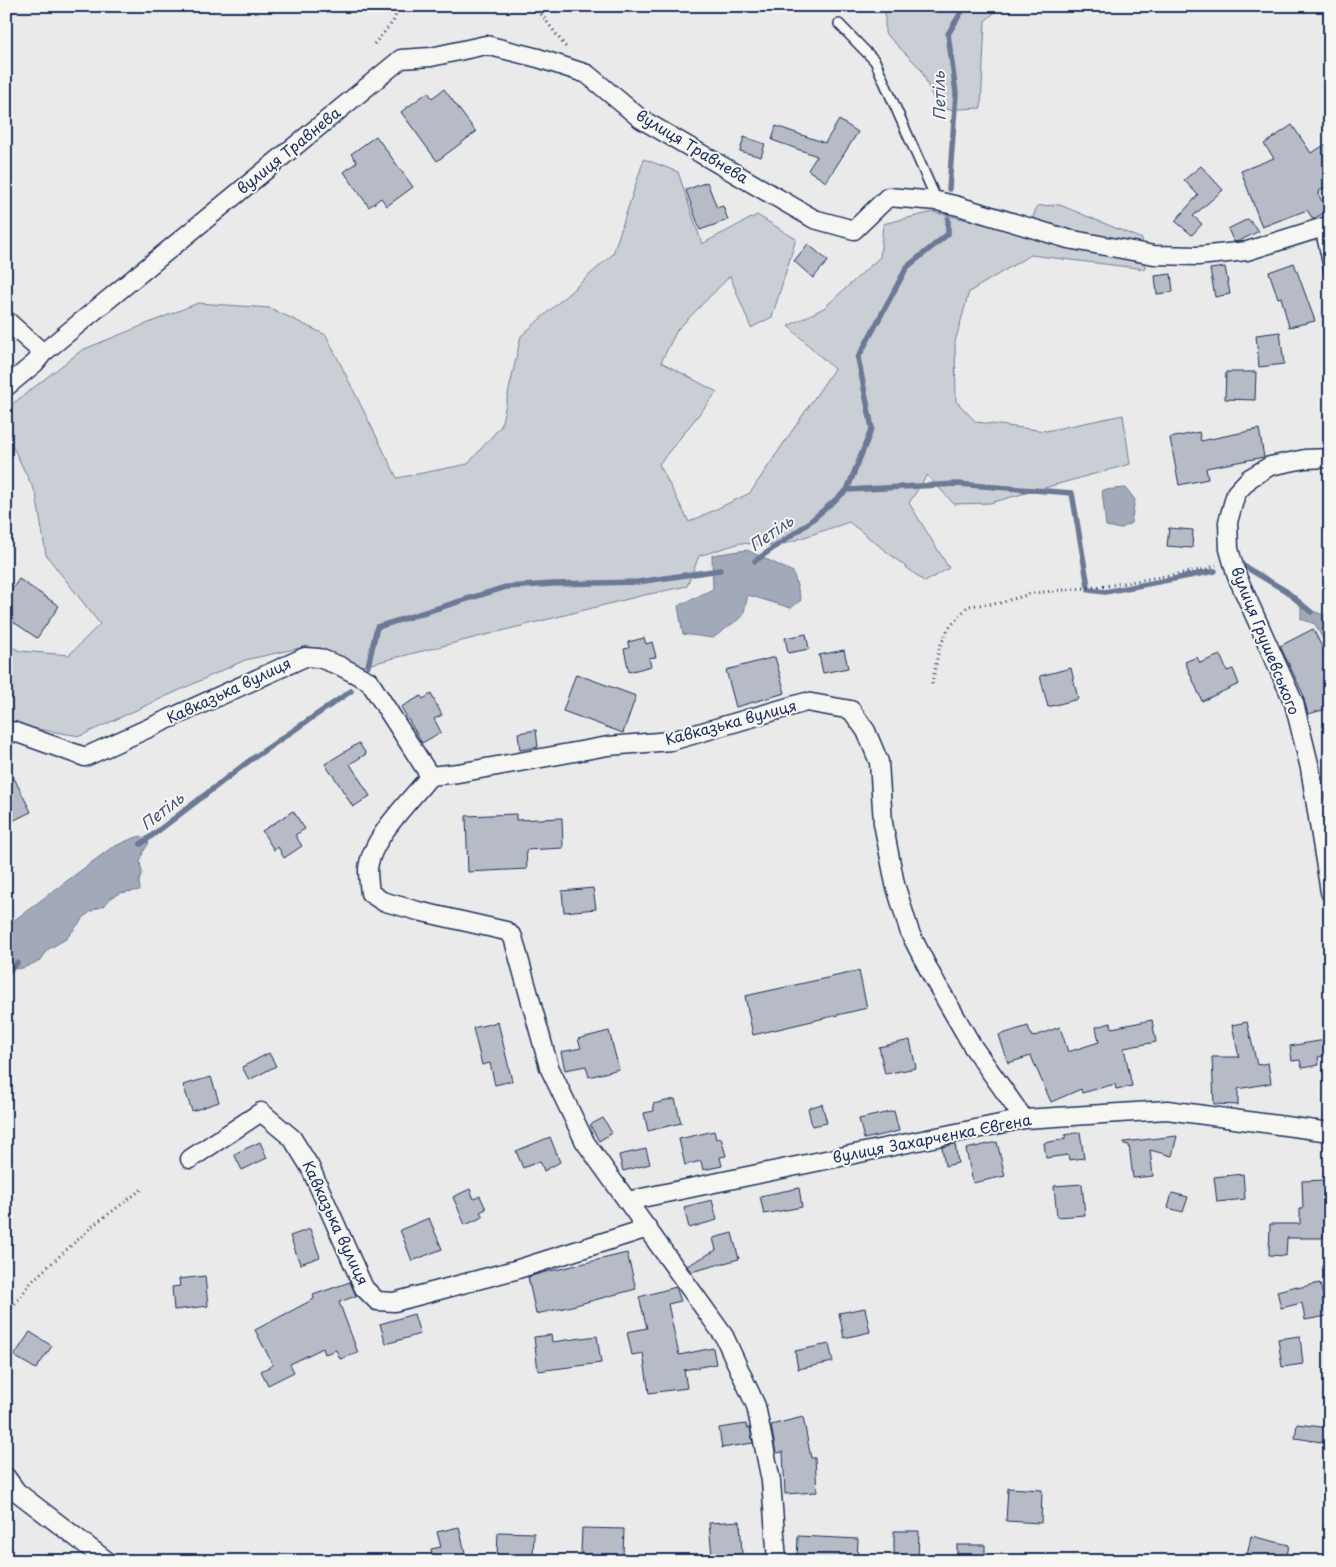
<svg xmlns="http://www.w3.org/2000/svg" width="1336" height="1567" viewBox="0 0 1336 1567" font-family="'Playpen Sans',sans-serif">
	<rect width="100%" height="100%" fill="#e9eae9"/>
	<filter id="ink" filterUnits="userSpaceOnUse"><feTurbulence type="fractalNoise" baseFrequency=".02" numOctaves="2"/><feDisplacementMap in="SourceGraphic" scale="10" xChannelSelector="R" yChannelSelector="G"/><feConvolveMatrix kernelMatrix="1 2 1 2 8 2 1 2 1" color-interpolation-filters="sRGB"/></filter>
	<g filter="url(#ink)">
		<path fill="#caced5" stroke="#727e9a" d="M893 6H1002L985 21 981 108 938 110 921 69 885 33V10Z
			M644 159 678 172 702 244 757 215 796 239 772 317 751 328 730 276 677 330 661 362 717 392 659 464 689 522 750 493 834 369 788 326 824 308 880 257 883 224 933 212 1027 234 1037 206 1060 205 1142 239 1145 269 1030 255 969 292 955 342 956 401 976 422 1046 431 1123 415 1130 464 990 503 954 504 927 475 909 503 949 568 925 582 849 522 778 546 740 543 699 556 687 586 640 596 359 667 308 646 245 660 80 736 12 725 6 729V644L20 651 69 655 100 624 46 555 36 494 6 433V409L82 350 198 303 270 308 326 335 397 478 468 464 501 426 521 336 613 254Z"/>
		<path fill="#a2aaba" stroke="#6c7995" d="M1126 488 1135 500 1131 523 1120 529 1106 526 1102 490Z
			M747 550 793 572 801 600 791 608 748 595 743 616 713 638 683 634 678 606 713 589 712 555Z
			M1301 607 1330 617V649L1327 647 1315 624 1301 619Z
			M141 836 149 843 143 852 140 862 142 873 139 882 140 890 120 893 111 898 104 906 95 909 86 915 66 939 47 950 41 960 23 968 13 969 6 965V927L9 924 111 848 131 839Z"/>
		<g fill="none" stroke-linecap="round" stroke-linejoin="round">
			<path stroke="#6c7995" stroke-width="5.5" d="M949 189 956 93 948 34 965 6
				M847 490 957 484 1072 493 1088 586
				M755 561 806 525 847 490 872 428 858 358 907 267 948 234V219
				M1242 565 1286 591 1311 612
				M1089 590 1105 592 1215 571
				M368 666 377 627 506 587 554 584 638 582 720 570
				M141 844 249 761 351 691
				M6 973 17 963"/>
		</g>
		<path fill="#b6bbc6" stroke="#1b2f5e" d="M444 89 476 132 437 161 401 112 428 92 432 98Z
			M839 120 858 132 826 182 808 170 817 156 772 140 776 126 825 143Z
			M1292 125 1311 153 1330 142V185L1319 191 1320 193 1318 194 1328 211 1313 219 1307 210 1262 227 1241 171 1274 158 1264 144Z
			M376 136 413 187 387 206 381 198 369 207 344 172 357 162 351 154Z
			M744 137 765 144 761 157 740 151Z
			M1201 166 1223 190 1193 216 1202 224 1192 235 1175 221 1198 195 1184 180Z
			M707 182 717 208 723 206 728 220 700 230 686 190Z
			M1248 219 1259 231 1239 241 1234 242 1228 229Z
			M808 244 828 261 813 278 794 261Z
			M1294 263 1315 321 1289 327 1281 297 1278 298 1269 272Z
			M1225 267 1230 294 1215 297 1210 269Z
			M1171 274 1173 292 1157 294 1155 276Z
			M1280 332 1284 364 1259 367 1256 335Z
			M1226 372H1256L1255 400 1225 399Z
			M1259 429 1264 457 1206 468 1208 479 1179 485 1170 438 1199 432 1201 441Z
			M1169 528 1193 530 1192 548 1167 546Z
			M19 579 59 606 37 638 6 617V598Z
			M1313 629 1330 663V707L1323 710 1308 714 1303 696H1304L1280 646Z
			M806 634 809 649 788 653 785 638Z
			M644 638 646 644 652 642 656 657 649 658 651 666 629 672 624 649 629 648 628 642Z
			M844 650 848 668 823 673 819 655Z
			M1220 655 1227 671 1233 669 1239 684 1202 701 1185 662 1197 657 1200 663Z
			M775 657 785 693 736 707 726 670Z
			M1071 668 1078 699 1048 707 1040 676Z
			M576 674 636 696 623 733 563 711Z
			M431 694 442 715 434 719 441 732 422 743 401 707 421 696 423 699Z
			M536 730 538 747 520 750 518 733Z
			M359 743 366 754 350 764 370 796 353 807 333 775H332L325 764Z
			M6 762 31 812 6 824Z
			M293 811 305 829 295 835 302 846 284 858 278 847 274 850 262 831Z
			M516 814V820L562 818 563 848 526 850 527 869 468 872 466 816Z
			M593 888 596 909 564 912 562 891Z
			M859 971 867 1008 753 1035 745 996Z
			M1152 1020 1156 1042 1124 1048 1132 1086 1116 1089 1115 1084 1082 1093 1081 1089 1051 1102 1031 1056 1008 1063 999 1035 1028 1026 1032 1037 1060 1027 1068 1052 1099 1042 1096 1027 1111 1023 1112 1028Z
			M498 1022 512 1081 495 1085 490 1063 482 1065 473 1028Z
			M1247 1022 1257 1065 1268 1063 1271 1083 1238 1089V1105L1214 1104 1212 1057H1239L1232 1025Z
			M609 1031 619 1069 589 1077 586 1066 565 1070 561 1052 581 1048 578 1039Z
			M910 1040 916 1068 885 1074 879 1047Z
			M1325 1040 1328 1055 1318 1057 1319 1065 1302 1068 1300 1060 1292 1061 1290 1046Z
			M269 1053 276 1066 249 1080 242 1067Z
			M211 1077 219 1102 192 1111 183 1085Z
			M675 1099 681 1123 648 1131 644 1113 654 1111 653 1104Z
			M822 1104 827 1123 812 1126 808 1108Z
			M894 1111 899 1131 864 1139 859 1119Z
			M603 1118 612 1133 599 1141 590 1125Z
			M714 1131 716 1139 721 1138 726 1156 720 1157 722 1166 703 1170 701 1161 685 1165 679 1139Z
			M1080 1132 1084 1158 1069 1160 1068 1155 1046 1158 1044 1143 1066 1139 1065 1135Z
			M1177 1136 1172 1156 1150 1150 1153 1176 1133 1178 1129 1145 1124 1144V1142Z
			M550 1137 560 1162 544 1171 540 1161 523 1168 516 1151Z
			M260 1142 267 1158 242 1170 234 1154Z
			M997 1142 1005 1176 973 1183 966 1149Z
			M955 1144 958 1163 945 1166 942 1147Z
			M646 1149 650 1164 623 1171 619 1155Z
			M1243 1174 1245 1199 1217 1202 1214 1177Z
			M1324 1180 1323 1238H1287L1286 1256 1269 1255 1270 1224H1300V1209H1303L1302 1181Z
			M1082 1184 1085 1215 1057 1217 1054 1186Z
			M799 1188 802 1207 764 1214 760 1196Z
			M470 1189 474 1199 480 1196 486 1209 480 1212 483 1217 465 1225 453 1197Z
			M1172 1193 1188 1197 1183 1212 1168 1208Z
			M712 1200 717 1220 689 1228 684 1207Z
			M429 1218 442 1249 412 1261 400 1230Z
			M310 1229 320 1257 300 1264 290 1236Z
			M732 1233 739 1259 691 1272 687 1266 716 1250 713 1238Z
			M627 1253 636 1289 568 1307 536 1314 528 1277 549 1271 560 1269Z
			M205 1276 208 1306 174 1310 172 1287 180 1286 179 1279Z
			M350 1282 356 1296 339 1302 358 1353 340 1359 336 1350 325 1354 323 1348 290 1364 294 1372 268 1385 261 1371 273 1365 255 1330 314 1299 313 1295Z
			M1320 1283 1327 1316 1305 1320 1302 1303 1281 1308 1277 1291 1297 1286V1288Z
			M676 1287 681 1301 668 1304 679 1355 713 1348 716 1364 684 1370 687 1388 649 1393 643 1353 632 1355 627 1332 647 1328 639 1297Z
			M865 1308 870 1332 844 1338 839 1313Z
			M414 1314 420 1334 386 1344 380 1324Z
			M30 1332 52 1346 36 1369 14 1356Z
			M551 1335 552 1342 597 1336 601 1363 538 1371 534 1337Z
			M1300 1336 1303 1364 1282 1367 1278 1339Z
			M829 1344 833 1362 798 1369 795 1351Z
			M803 1417 811 1458H815L817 1492 785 1494 783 1452 776 1453 771 1425Z
			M746 1424 747 1428H750L753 1443 722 1448 719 1428Z
			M1297 1424 1330 1428 1328 1443 1295 1438Z
			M1008 1488 1042 1490 1041 1523 1006 1521Z
			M740 1521 742 1554 712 1556 709 1523Z
			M459 1527 467 1561H433L431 1549 441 1547 437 1532Z
			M582 1528 624 1529 623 1555 581 1554Z
			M894 1531H919L918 1561H894Z
			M498 1532 534 1533 533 1559 497 1558Z
			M798 1536 858 1539 857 1561H797Z
			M1251 1536 1289 1545 1286 1561H1246Z
			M957 1545H985V1561H957Z"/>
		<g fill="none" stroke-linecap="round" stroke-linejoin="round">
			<defs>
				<path id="service" d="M839 24 875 61 937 201
					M1320 229 1330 275"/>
				<path id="minor" d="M6 320 43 353
					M6 387 35 363 43 353 401 59 431 57 486 45 538 58 587 74 641 119 814 219 854 230 888 197 937 201 958 206 1068 239 1154 255 1198 256 1247 251 1330 225
					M1330 458 1305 459 1270 466 1250 478 1236 493 1228 522 1229 549 1236 574 1294 703 1310 768 1330 892
					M6 735 12 731 85 757 305 657 319 658 340 666 369 681 430 776 458 773 608 746 671 741 806 702 851 710 866 731 879 762 883 823 895 884 910 933 932 976 973 1047 1024 1119
					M430 776C411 800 371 838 368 869 368 877 369 885 370 893L382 901 418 911 506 931 513 937 549 1067 585 1142 724 1336 756 1406 771 1481 777 1561
					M190 1159 261 1112 292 1138 310 1167 364 1288 377 1301 394 1302 515 1270 648 1228
					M627 1201 1024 1119 1167 1110 1330 1132
					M6 1477 17 1492 107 1561"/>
			</defs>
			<use href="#service" stroke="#1b2f5e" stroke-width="12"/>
			<use href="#minor" stroke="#1b2f5e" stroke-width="21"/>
			<path stroke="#1b2f5e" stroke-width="3" stroke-dasharray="1 4" stroke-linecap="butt" d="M535 6 568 50
				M374 44 393 22 399 6
				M932 684 939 649 948 629 968 606 1000 603 1033 593 1106 586 1207 569 1216 565
				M6 1316 32 1281 95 1224 142 1189"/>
			<use href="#service" stroke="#f6f6f2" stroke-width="9"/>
			<use href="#minor" stroke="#f6f6f2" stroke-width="18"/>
		</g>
	</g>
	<g text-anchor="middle" stroke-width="4" stroke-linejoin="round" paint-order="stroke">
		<g font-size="15" fill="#1b2f5e" stroke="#f6f6f2">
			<text transform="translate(692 147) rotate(31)" y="5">вулиця Травнева</text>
			<text transform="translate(289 151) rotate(-39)" y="5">вулиця Травнева</text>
			<text transform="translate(1265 641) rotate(68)" y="5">вулиця Грушевського</text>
			<text transform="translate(229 691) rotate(-25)" y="5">Кавказька вулиця</text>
			<text transform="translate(731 723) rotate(-15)" y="5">Кавказька вулиця</text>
			<text transform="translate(932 1139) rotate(-11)" y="5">вулиця Захарченка Євгена</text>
			<text transform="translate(335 1223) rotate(65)" y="5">Кавказька вулиця</text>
		</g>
		<g font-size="16" font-style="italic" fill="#44547a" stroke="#f6f6f2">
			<text transform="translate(939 96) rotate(-91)" y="6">Петіль</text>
			<text transform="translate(771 533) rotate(-35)" y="6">Петіль</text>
			<text transform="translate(162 811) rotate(-38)" y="6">Петіль</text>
		</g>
	</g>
	<rect width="1336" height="1567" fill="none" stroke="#f6f6f2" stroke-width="25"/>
	<rect x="12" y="12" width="1311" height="1542" fill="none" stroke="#1b2f5e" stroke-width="2" filter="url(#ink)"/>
</svg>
